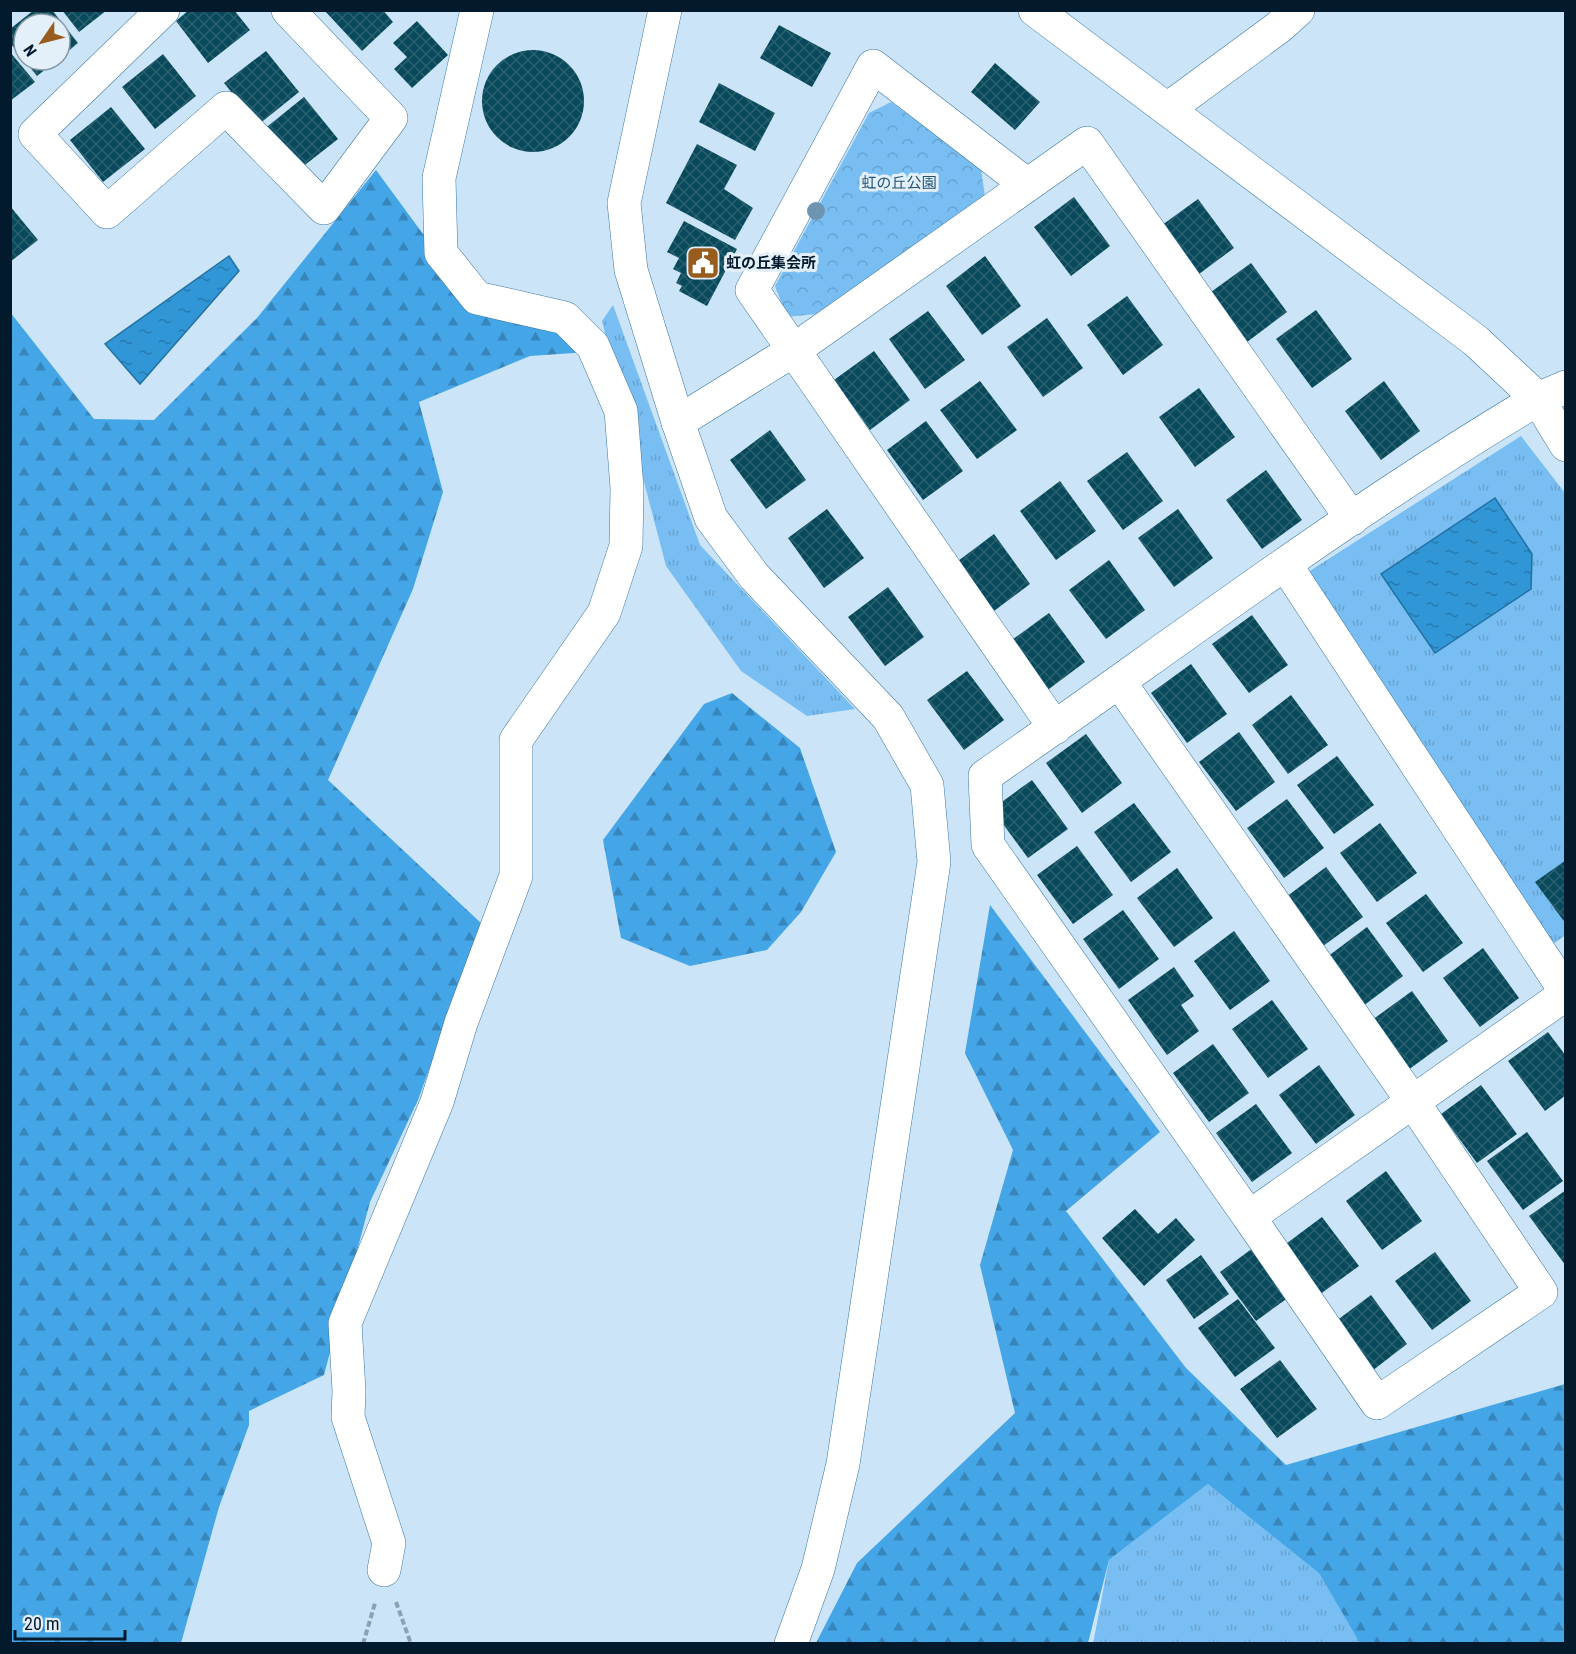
<svg xmlns="http://www.w3.org/2000/svg" width="1576" height="1654" viewBox="0 0 1576 1654" font-family="'Roboto Condensed','Noto Sans JP',sans-serif">
	<defs>
		<pattern id="grass-tufts" width="24" height="20" patternUnits="userSpaceOnUse" patternTransform="scale(1.5)"><rect width="24" height="20" fill="#79bef2"/><path d="M3 7l-1-3M5 7V3M7 7l1-3M15 17l-1-3M17 17v-4M19 17l1-3" fill="none" stroke="#67a3d0"/></pattern>
		<pattern id="forest-firs" width="22" height="20" patternUnits="userSpaceOnUse" patternTransform="scale(1.5)"><rect width="22" height="20" fill="#44a5e7"/><path d="M5 1l3.5 6h-7zM16 11l3.5 6h-7z" fill="#3786bb"/></pattern>
		<pattern id="park-crowns" width="20" height="18" patternUnits="userSpaceOnUse" patternTransform="scale(1.5)"><rect width="20" height="18" fill="#79bef2"/><path d="M2 6a3 3 0 1 1 6 0M12 15a3 3 0 1 1 6 0" fill="none" stroke="#67a3d0"/></pattern>
		<pattern id="water-ripples" width="26" height="14" patternUnits="userSpaceOnUse" patternTransform="scale(1.5)"><rect width="26" height="14" fill="#3196d6"/><path d="M2 4q2-2 4 0t4 0M15 11q2-2 4 0t4 0" fill="none" stroke="#277aae"/></pattern>
		<pattern id="building-cross-hatch" width="8" height="8" patternUnits="userSpaceOnUse" patternTransform="scale(1.5)"><rect width="8" height="8" fill="#08495b"/><path d="M0 0l8 8M0 8l8-8" fill="none" stroke="#2a606f"/></pattern>
	</defs>
	<rect width="100%" height="100%" fill="#cbe4f8"/>
	<path fill="url(#grass-tufts)" d="M613 305 700 545 855 709 807 716 741 671 666 566 602 321Z
		M1521 436 1565 493 1566 935 1553 944 1305 574Z
		M1208 1484 1333 1574 1368 1644H1093L1109 1560Z"/>
	<path fill="url(#forest-firs)" d="M376 170 423 234 500 299 588 352 530 356 419 402 443 492 413 589 328 780 482 924 418 1100 370 1202 324 1375 249 1411V1425L219 1507 181 1643H11L10 312 94 419 154 420 257 318Z
		M732 693 800 748 836 852 801 912 767 950 690 966 621 938 603 840 704 704Z
		M990 905 1160 1132 1066 1211 1186 1368 1286 1465 1565 1384V1643H1360L1319 1573 1208 1484 1109 1560 1088 1643H816L857 1563 1015 1413 980 1265 1013 1150 965 1053Z"/>
	<path fill="url(#park-crowns)" d="M891 102 981 169 985 197 816 314 787 317 775 286 869 113Z"/>
	<path fill="url(#water-ripples)" stroke="#2371a3" stroke-width="1.5" d="M229 256 239 271 140 384 105 344Z
		M1495 498 1532 554 1531 589 1435 653 1381 574Z"/>
	<path fill="url(#building-cross-hatch)" d="M34 10H52L78 43 60 58V24H24V60L10 43V29Z
		M62 10H107L79 32Z
		M189 10H234L250 30 208 63 176 21Z
		M324 10H383L393 22 362 51Z
		M417 21 448 55 412 88 394 69 407 57 393 43Z
		M779 25 831 53 812 87 760 58Z
		M482 101a51 51 0 1 1 102 0a51 51 0 1 1-102 0Z
		M266 51 299 92 258 125 224 83Z
		M10 52 35 82 10 101Z
		M163 54 196 96 155 129 122 87Z
		M24 60H57L37 76Z
		M995 63 1040 102 1015 130 971 92Z
		M719 83 775 113 755 151 699 122Z
		M304 97 338 139 296 172 263 130Z
		M111 107 145 149 103 182 70 140Z
		M697 144 737 165 724 189 753 208 735 240 666 203Z
		M1074 197 1110 246 1071 276 1034 227Z
		M1198 199 1234 248 1195 277 1158 228Z
		M10 206 38 240 10 262Z
		M684 221 737 249 707 306 679 291 682 286 676 283 681 273 673 269 679 258 667 252Z
		M985 256 1021 306 982 335 946 286Z
		M1251 263 1287 312 1247 342 1211 292Z
		M1127 296 1163 345 1123 375 1087 325Z
		M1316 310 1352 359 1312 388 1276 339Z
		M928 311 965 360 925 389 889 339Z
		M1047 318 1083 368 1043 397 1007 347Z
		M874 351 910 400 870 430 834 380Z
		M980 381 1017 430 977 459 940 410Z
		M1384 381 1420 431 1381 460 1345 411Z
		M1199 388 1235 437 1195 467 1159 417Z
		M926 421 963 471 923 500 887 450Z
		M770 430 806 480 766 509 730 460Z
		M1127 452 1163 501 1123 530 1087 481Z
		M1266 470 1302 520 1262 549 1226 500Z
		M1060 481 1096 531 1056 560 1020 511Z
		M827 509 864 558 824 588 788 538Z
		M1178 509 1213 558 1174 587 1138 538Z
		M994 534 1030 584 990 614 954 564Z
		M1109 560 1145 610 1106 639 1069 590Z
		M888 587 924 637 885 666 848 617Z
		M1049 613 1085 662 1045 692 1009 642Z
		M1252 615 1288 665 1249 693 1212 644Z
		M1191 664 1227 714 1187 743 1151 693Z
		M967 671 1004 720 964 750 927 700Z
		M1291 695 1328 745 1288 774 1252 725Z
		M1239 732 1275 782 1236 811 1199 762Z
		M1086 734 1122 783 1082 813 1046 763Z
		M1337 756 1374 805 1334 834 1297 785Z
		M1032 780 1068 829 1028 858 992 809Z
		M1287 799 1324 848 1284 878 1247 828Z
		M1134 803 1171 852 1131 882 1094 832Z
		M1380 823 1417 873 1377 902 1340 853Z
		M1077 846 1113 895 1073 924 1037 875Z
		M1566 860V924L1535 882Z
		M1326 867 1363 917 1323 946 1286 897Z
		M1177 868 1213 918 1174 947 1137 898Z
		M1426 894 1463 943 1423 972 1386 923Z
		M1123 910 1159 959 1119 989 1083 939Z
		M1367 927 1403 976 1363 1006 1327 957Z
		M1234 931 1270 981 1230 1010 1194 961Z
		M1483 948 1519 998 1480 1027 1443 978Z
		M1174 967 1194 996 1181 1005 1199 1031 1167 1055 1128 1000Z
		M1412 991 1448 1041 1408 1070 1372 1020Z
		M1272 1000 1308 1049 1268 1078 1232 1029Z
		M1548 1032 1566 1056V1095L1545 1111 1508 1061Z
		M1213 1044 1249 1093 1209 1122 1173 1073Z
		M1319 1065 1355 1115 1316 1144 1279 1095Z
		M1481 1085 1517 1134 1477 1163 1441 1114Z
		M1256 1104 1292 1153 1252 1182 1216 1133Z
		M1527 1132 1563 1181 1523 1210 1487 1161Z
		M1386 1171 1422 1221 1382 1250 1346 1201Z
		M1566 1190V1266L1529 1216Z
		M1135 1209 1158 1234 1176 1218 1195 1240 1144 1286 1102 1238Z
		M1322 1217 1359 1266 1319 1295 1283 1246Z
		M1260 1243 1296 1292 1256 1321 1220 1272Z
		M1435 1252 1471 1301 1432 1330 1395 1281Z
		M1201 1255 1229 1294 1194 1319 1166 1280Z
		M1371 1295 1407 1344 1368 1374 1332 1324Z
		M1238 1299 1275 1348 1235 1377 1198 1328Z
		M1280 1360 1317 1409 1277 1438 1240 1389Z"/>
	<g fill="none" stroke-linecap="round" stroke-linejoin="round">
		<defs>
			<path id="street" d="M163 10 35 134 107 212 226 108 324 208 391 118 288 10
				M1169 108 1279 27 1298 10
				M1026 184 873 66 752 290 1055 728
				M1538 399C1346 513 1168 649 985 776L988 845 1249 1217 1566 994
				M678 422 794 350 1087 143 1352 519
				M1285 564 1566 992
				M1120 683 1413 1102 1541 1292 1377 1403 1249 1217
				M384 1570 389 1543 348 1417 349 1391 345 1323 437 1102 461 1023 516 876V740L604 613 626 546 627 488 621 411 593 346 565 318 477 298 441 253 439 178 477 10"/>
			<path id="secondary" d="M665 10 624 203 631 270 678 422 711 518 754 576 888 717 927 785 934 862 843 1464 818 1569 791 1644
				M1035 10 1476 341 1538 399 1566 445
				M1538 399 1566 387"/>
		</defs>
		<use href="#street" stroke="#3977a3" stroke-width="34"/>
		<use href="#secondary" stroke="#3977a3" stroke-width="34"/>
		<path stroke="#89a2b5" stroke-width="4" stroke-dasharray="6 3" stroke-linecap="butt" d="M396 1602 411 1644
			M363 1644 375 1603"/>
		<use href="#street" stroke="#fff" stroke-width="33"/>
		<use href="#secondary" stroke="#fff" stroke-width="33"/>
	</g>
	<circle fill="#6e95b0" cx="816" cy="211" r="9"/>
	<defs>
		<symbol id="civic-square" viewBox="-11 -11 22 22"><rect x="-9" y="-9" width="18" height="18" rx="4" fill="#985c1e" stroke="#e3eff9"/><path d="M-.6-6.5H3V-4.5H.6V-3L4-1V1h2V6H-6V1h2V-1L-.6-3ZM-1.2 2.5V6h2.4V2.5Z" fill="#fff"/></symbol>
	</defs>
	<g fill-rule="evenodd">
		<use href="#civic-square" x="684" y="244" width="38" height="38"/>
	</g>
	<g text-anchor="middle" stroke-width="6" stroke-linejoin="round" paint-order="stroke">
		<g font-size="15" fill="#225476" stroke="#e3eff9">
			<text x="899" y="188">虹の丘公園</text>
		</g>
		<g font-size="15" font-weight="bold" fill="#021a2c" stroke="#e3eff9" text-anchor="start">
			<text x="726" y="268">虹の丘集会所</text>
		</g>
	</g>
	<rect width="1576" height="1654" fill="none" stroke="#021a2c" stroke-width="24"/>
	<g transform="translate(42 42) rotate(235)"><circle r="28" fill="#e3eff9" stroke="#899aa7" stroke-width="1.5"/>
	<path d="M0-4.5L10 22L0 15L-10 22Z" fill="#985c1e"/>
	<text y="-9" font-size="16" font-weight="bold" text-anchor="middle" fill="#021a2c">N</text>
	</g>
	<path d="M15 1630v9h110v-9" fill="none" stroke="#021a2c" stroke-width="3"/>
	<text x="24" y="1630" font-size="18" fill="#021a2c" stroke="#e3eff9" stroke-width="4.5" paint-order="stroke">20 m</text>
</svg>
